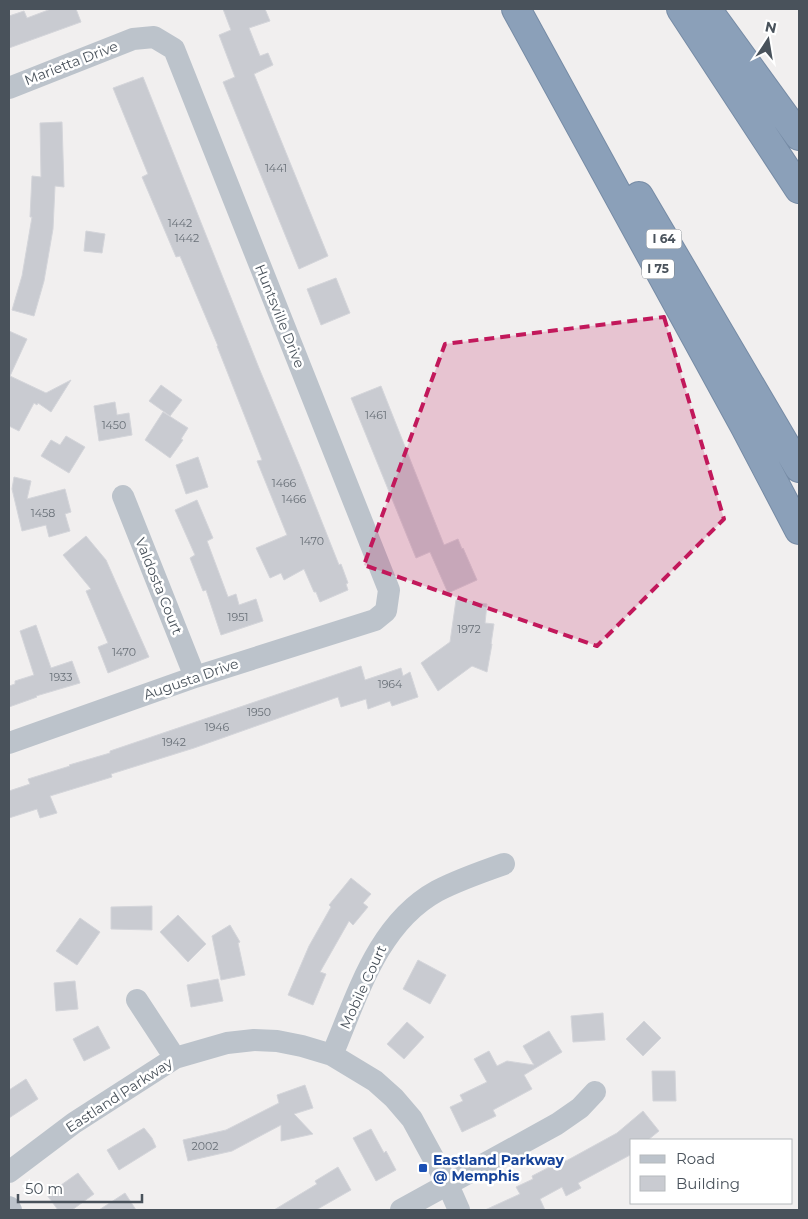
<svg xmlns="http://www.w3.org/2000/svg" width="808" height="1219" viewBox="0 0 808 1219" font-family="Montserrat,sans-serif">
	<rect width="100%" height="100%" fill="#f1efef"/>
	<path fill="#c9cbd1" stroke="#d4d5da" d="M51 9H76L81 22 9 48V16L24 11 27 18Z
		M223 9H265L270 21 249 28 260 56 268 53 273 65 254 74 328 256 299 269 223 82 235 77 219 35 231 30Z
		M143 77 259 368 301 469 339 565 341 564 348 583 346 584 348 590 320 602 316 592H314L304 569 284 580 281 573 270 578 256 548 287 535 257 461 262 460 217 346H218L180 256 176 257 142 177 148 174 113 88Z
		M62 122 64 187 55 186 53 229 44 281 34 316 12 310 22 276 32 217H30L32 176 41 177 40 123Z
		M86 231 105 234 102 253 84 251Z
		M336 278 350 313 321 325 307 289Z
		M9 331 27 339 10 376 46 393 71 380 51 412 38 403 37 405 34 403 19 431 9 426Z
		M161 385 182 400 170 416 149 401Z
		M381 386 444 545 458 539 462 549 463 548 477 580 448 593 430 552 416 558 351 398Z
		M115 402 117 415 129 413 132 435 99 441 94 406Z
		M163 412 188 428 181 439 183 440 170 458 145 440Z
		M66 436 85 447 69 473 41 456 51 440 60 445Z
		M198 457 208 487 186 494 176 465Z
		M14 477 31 481 27 499 65 489 71 512 65 514 70 531 49 537 46 525 22 531 12 489Z
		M197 500 213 538 207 541 228 597 236 594 239 605 256 599 263 621 221 635 206 590 203 591 190 558 195 555 175 510Z
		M86 536 106 560 149 657 108 673 98 647 108 643 86 591 91 589 63 555Z
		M456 600 487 604 485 623 494 624 491 644H492L487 672 472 666 438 691 421 663 450 642Z
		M36 625 51 668 72 661 80 683 36 696 37 697 9 707V686L15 684V681L34 675 20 631Z
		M361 666 365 680 401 668 403 676 410 672 418 697 392 706 390 701 368 709 366 699 341 707 338 697 194 748 111 774 112 777 50 796 57 813 40 818 37 809 9 818V791L30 784 28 779 70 766 69 765 110 753V751Z
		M351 878 371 894 363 903 368 907 353 925 349 921 320 972 326 974 313 1005 288 995 309 946 331 907 329 905Z
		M152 906V930L111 929V907Z
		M178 915 206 944 188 962 160 932Z
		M80 918 100 932 77 965 56 951Z
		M230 925 240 942 238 943 245 975 221 980 212 936Z
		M418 960 446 975 430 1004 403 989Z
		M218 979 223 1001 191 1007 187 985Z
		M75 981 78 1009 56 1011 54 983Z
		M603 1013 605 1040 573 1042 571 1016Z
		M644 1021 661 1038 643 1056 626 1039Z
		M407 1022 424 1037 404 1059 387 1044Z
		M98 1026 110 1048 84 1061 73 1039Z
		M549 1031 562 1052 524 1075 532 1089 493 1110 496 1116 462 1132 450 1107 463 1101 460 1095 487 1082 474 1059 489 1051 497 1066 507 1061 534 1065 523 1046Z
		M652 1071H675L676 1101H653Z
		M26 1079 38 1099 9 1118V1090Z
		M305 1085 313 1108 294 1114 313 1134 281 1141V1125L232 1151 188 1161 183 1140 226 1130 279 1103 277 1095Z
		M643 1111 659 1131 648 1140H632V1154L578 1183 581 1188 566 1196 562 1187 540 1199 545 1210H485L520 1194 516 1187 533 1179 532 1176 565 1159 566 1161 617 1133Z
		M144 1128 152 1138 156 1147 119 1170 107 1150Z
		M371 1129 384 1153 386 1151 396 1170 376 1181 353 1138Z
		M338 1167 351 1190 316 1210H274L317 1184 315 1181Z
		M78 1173 94 1194 72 1210H58L47 1195Z
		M125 1193 136 1210H99Z"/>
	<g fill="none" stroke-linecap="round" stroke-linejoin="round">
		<defs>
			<path id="highway" d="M516 9 745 427 799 530
				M681 9 799 189
				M707 9 799 136
				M639 196 799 468"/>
		</defs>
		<use href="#highway" stroke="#768ba5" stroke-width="30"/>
		<path stroke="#bcc3cb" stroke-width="22" d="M9 88 133 39 154 37 174 49 389 590 386 611 375 620 195 677 9 743
			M123 496 195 677
			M137 1000 175 1058
			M332 1055C357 997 377 924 437 891 458 880 481 872 504 864
			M9 1172 74 1123 175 1058 227 1043 254 1040 277 1041 302 1046 332 1055 375 1081 394 1098 412 1119 448 1185 459 1210
			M9 1207 11 1210
			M401 1210 557 1124 580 1108 595 1092"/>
		<use href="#highway" stroke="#8ba0b9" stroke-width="28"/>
	</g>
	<path fill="#c2185b" fill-opacity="0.2" stroke="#c2185b" stroke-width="4" stroke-dasharray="10 6" stroke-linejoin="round" d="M664 317 724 519 597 646 364 565 445 344Z"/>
	<rect fill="#1a4fb4" stroke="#fff" stroke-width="2" x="418" y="1163" width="10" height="10" rx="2.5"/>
	<g text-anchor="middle" stroke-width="5" stroke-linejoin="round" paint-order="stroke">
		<g font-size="11" fill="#697078">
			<text x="276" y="172">1441</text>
			<text x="180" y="227">1442</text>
			<text x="187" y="242">1442</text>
			<text x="376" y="419">1461</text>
			<text x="114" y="429">1450</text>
			<text x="284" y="487">1466</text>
			<text x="294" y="503">1466</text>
			<text x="43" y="517">1458</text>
			<text x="312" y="545">1470</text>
			<text x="238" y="621">1951</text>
			<text x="469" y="633">1972</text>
			<text x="124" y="656">1470</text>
			<text x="61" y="681">1933</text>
			<text x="390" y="688">1964</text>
			<text x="259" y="716">1950</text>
			<text x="217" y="731">1946</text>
			<text x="174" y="746">1942</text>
			<text x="205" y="1150">2002</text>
		</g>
		<g fill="#fff" stroke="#80868c" stroke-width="1">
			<rect x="646.5" y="229.5" width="35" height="19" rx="4"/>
			<rect x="642" y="259.5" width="32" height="19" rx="4"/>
		</g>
		<g font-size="12" font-weight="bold" fill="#49525b">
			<text x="664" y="243">I 64</text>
			<text x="658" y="273">I 75</text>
		</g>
		<g font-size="14" fill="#49525b" stroke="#fff">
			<text transform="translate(71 63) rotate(-21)" y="5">Marietta Drive</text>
			<text transform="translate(280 316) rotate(68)" y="5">Huntsville Drive</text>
			<text transform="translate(159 586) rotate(68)" y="5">Valdosta Court</text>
			<text transform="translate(191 679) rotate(-19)" y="5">Augusta Drive</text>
			<text transform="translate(363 987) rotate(-65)" y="5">Mobile Court</text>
			<text transform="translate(119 1095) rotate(-33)" y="5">Eastland Parkway</text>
		</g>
		<g font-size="14" font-weight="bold" fill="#164399" stroke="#fff" text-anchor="start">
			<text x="433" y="1165">Eastland Parkway<tspan x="433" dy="16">@ Memphis</tspan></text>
		</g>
	</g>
	<rect width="808" height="1219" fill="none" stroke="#49525b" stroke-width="20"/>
	<rect x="630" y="1139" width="162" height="65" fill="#ffffff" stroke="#b6babd"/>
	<rect x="640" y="1155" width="25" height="8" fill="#bcc3cb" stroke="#b6babd"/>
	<text x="676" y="1164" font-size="15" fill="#49525b">Road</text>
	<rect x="640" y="1176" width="25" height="15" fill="#c9cbd1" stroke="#b6babd"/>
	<text x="676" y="1189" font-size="15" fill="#49525b">Building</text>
	<g transform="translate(768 40) rotate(12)" stroke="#ffffff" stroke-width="4" paint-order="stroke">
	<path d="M0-4L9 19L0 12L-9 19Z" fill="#49525b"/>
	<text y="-8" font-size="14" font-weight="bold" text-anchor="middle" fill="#49525b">N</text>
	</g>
	<path d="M18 1194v8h124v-8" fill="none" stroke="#49525b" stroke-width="2.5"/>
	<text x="25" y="1194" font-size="15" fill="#49525b" stroke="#ffffff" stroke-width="4" paint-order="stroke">50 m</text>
</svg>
